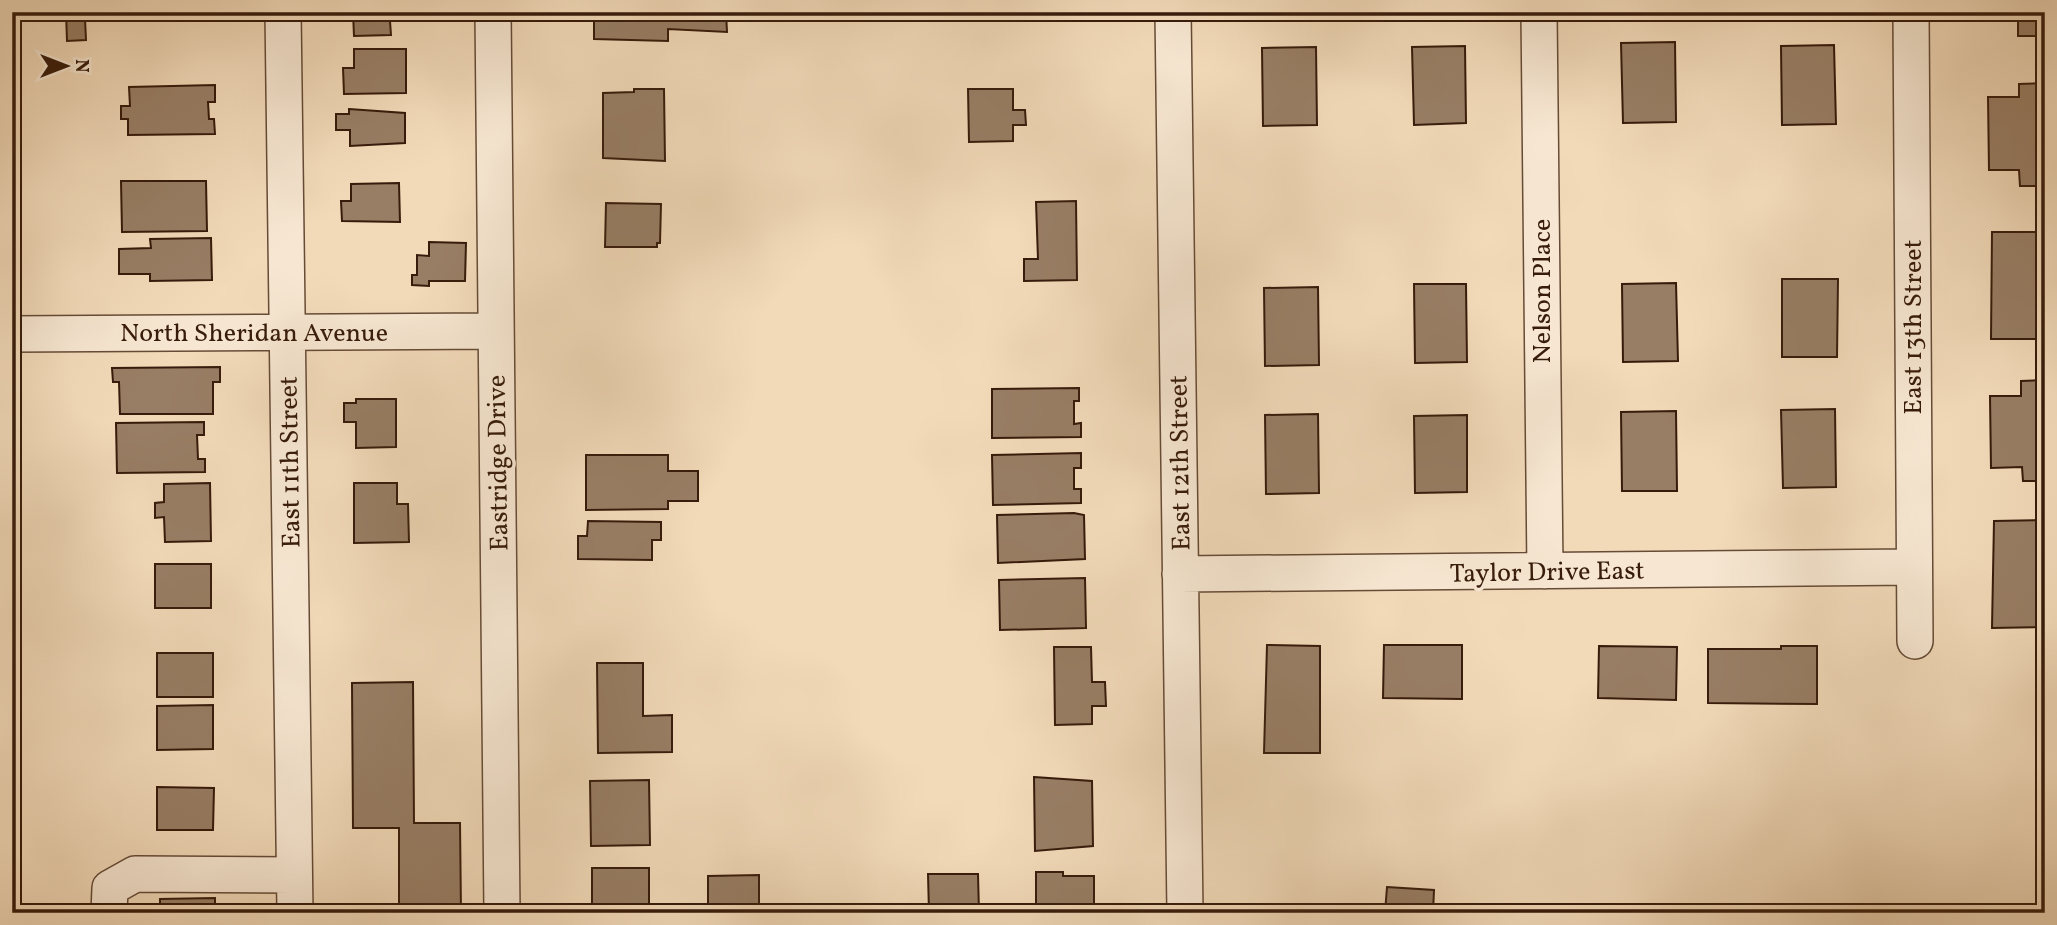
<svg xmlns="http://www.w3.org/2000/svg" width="2057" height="925" viewBox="0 0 2057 925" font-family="Vollkorn,serif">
	<rect width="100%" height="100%" fill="#f2dab9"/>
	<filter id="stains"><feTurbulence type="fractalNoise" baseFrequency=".00286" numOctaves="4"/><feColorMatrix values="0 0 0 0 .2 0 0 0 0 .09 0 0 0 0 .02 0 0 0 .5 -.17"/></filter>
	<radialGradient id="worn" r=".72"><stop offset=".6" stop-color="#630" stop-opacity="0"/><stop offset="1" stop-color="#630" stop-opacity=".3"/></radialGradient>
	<path fill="#987e65" stroke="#371b0b" stroke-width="2" d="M66 12H108V18L85 19 86 40 67 41Z
		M353 12H413V21H390L391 35 354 36Z
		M594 12H726L727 32 668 29V41L594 39Z
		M1987 12H2045V36H2018V21H1987Z
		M1675 42 1676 122 1623 123 1621 43Z
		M1834 45 1836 124 1782 125 1781 46Z
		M1465 46 1466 123 1414 125 1412 47Z
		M1316 47 1317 125 1263 126 1262 48Z
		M354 49H406V93L344 94 343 68H354Z
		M2045 83V186H2020L2019 170H1989L1988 97H2019V84Z
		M215 85V102H208L209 119H214L215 134 128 135V119H121V106H130L129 87Z
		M634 89H664L665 161 603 158V93L634 92Z
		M968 89H1013V110H1025L1026 125H1013V141L969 142Z
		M349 109 405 113V143L350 146V130H336V114H349Z
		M121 181H206L207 231 122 232Z
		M399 183 400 222 342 221 341 201H351V184Z
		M1076 201 1077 280 1024 281V259H1038L1036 202Z
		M606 203 661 204 660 243H657V247H605Z
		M1992 232H2045V339H1991Z
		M211 238 212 280 150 281V274H119V249L151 248 150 239Z
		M429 242 466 243 465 281H429V286L412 285V275H417V255L429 256Z
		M1782 279H1838L1837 357H1782Z
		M1676 283 1678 361 1623 362 1622 284Z
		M1414 284H1466L1467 362 1415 363Z
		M1318 287 1319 365 1265 366 1264 288Z
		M220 367V382H213V414H120L119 382H113L112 368Z
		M2045 380V481H2023L2022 467 1991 468 1990 396H2021V381Z
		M1079 388V401H1074V424L1081 423V437L992 438V389Z
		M356 399H396V447L356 448V422H344V403H356Z
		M1835 409 1836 487 1783 488 1781 410Z
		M1676 411 1677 491H1622L1621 412Z
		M1318 414 1319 493 1266 494 1265 415Z
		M1467 415V492L1415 493 1414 416Z
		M204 422V435H197L198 459H205V472L117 473 116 423Z
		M1081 453V468H1074V489H1081V503L993 505 992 455Z
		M586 455H668V471H698V501H668V509L586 510Z
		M210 483 211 541 165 542 164 517 155 518V503L164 502V484Z
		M354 483H397V504H408L409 542 354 543Z
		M1074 513 1084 515 1085 559 998 563 997 515Z
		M2045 520V627L1992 628 1994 521Z
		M588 521 661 522V540H652V560L578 559V536H587Z
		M155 564H211V608H155Z
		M1085 578 1086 628 1000 630 999 580Z
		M1267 645 1320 646V753H1264Z
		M1384 645H1462V699L1383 698Z
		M1599 646 1677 647 1676 700 1598 698Z
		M1781 646H1817V704L1708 703V649H1781Z
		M1054 647H1091L1092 682H1105L1106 706H1092V724L1055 725Z
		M157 653H213V697H157Z
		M597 663H643V716L672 715V752L598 753Z
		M413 682 414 823H460L461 913H399V828H353L352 683Z
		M213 705V749L157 750V706Z
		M1034 777 1092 781 1093 846 1035 851Z
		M649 780 650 845 591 846 590 781Z
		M157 787 214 788 213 830H157Z
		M592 868H649V913H592Z
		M1036 872H1063V876H1094V913H1036Z
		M928 874H978L979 913H929Z
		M759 875V913H708V876Z
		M1387 887 1434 890 1433 913H1385Z
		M215 898V913H160V899Z"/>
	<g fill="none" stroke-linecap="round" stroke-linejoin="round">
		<defs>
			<path id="minor" d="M283 12 295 913
				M493 12 502 913
				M1173 12 1185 913
				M1539 12 1545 571
				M1911 12 1915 641
				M12 334 495 331
				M1180 574 1913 567
				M109 913 110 888 135 874 294 875"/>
		</defs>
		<use href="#minor" stroke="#664b36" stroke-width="38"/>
		<use href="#minor" stroke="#f7e7d2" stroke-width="35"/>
	</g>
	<g text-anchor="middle" stroke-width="7" stroke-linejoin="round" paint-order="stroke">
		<g font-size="26" fill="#371b0b" stroke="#f7e7d2">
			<text transform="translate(1541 291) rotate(-90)" y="9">Nelson Place</text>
			<text transform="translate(1912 327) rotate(-90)" y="9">East 13th Street</text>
			<text x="254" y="341">North Sheridan Avenue</text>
			<text transform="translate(289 462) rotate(-91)" y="9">East 11th Street</text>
			<text transform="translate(497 463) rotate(-91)" y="9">Eastridge Drive</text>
			<text transform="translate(1179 463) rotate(-91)" y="9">East 12th Street</text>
			<text transform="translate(1547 571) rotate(-1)" y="9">Taylor Drive East</text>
		</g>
	</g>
	<rect width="2057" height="925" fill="none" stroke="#f2dab9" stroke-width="42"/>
	<rect x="14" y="14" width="2029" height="897" fill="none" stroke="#371b0b" stroke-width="3.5"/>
	<rect x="21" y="21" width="2015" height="883" fill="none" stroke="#371b0b" stroke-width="2"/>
	<g transform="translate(66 66) rotate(90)" stroke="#f7e7d2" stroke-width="5" paint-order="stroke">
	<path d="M0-5L12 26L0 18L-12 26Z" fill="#371b0b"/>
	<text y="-10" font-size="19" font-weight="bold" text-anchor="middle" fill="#371b0b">N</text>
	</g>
	<rect width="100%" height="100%" filter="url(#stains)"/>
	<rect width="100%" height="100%" fill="url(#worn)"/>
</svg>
